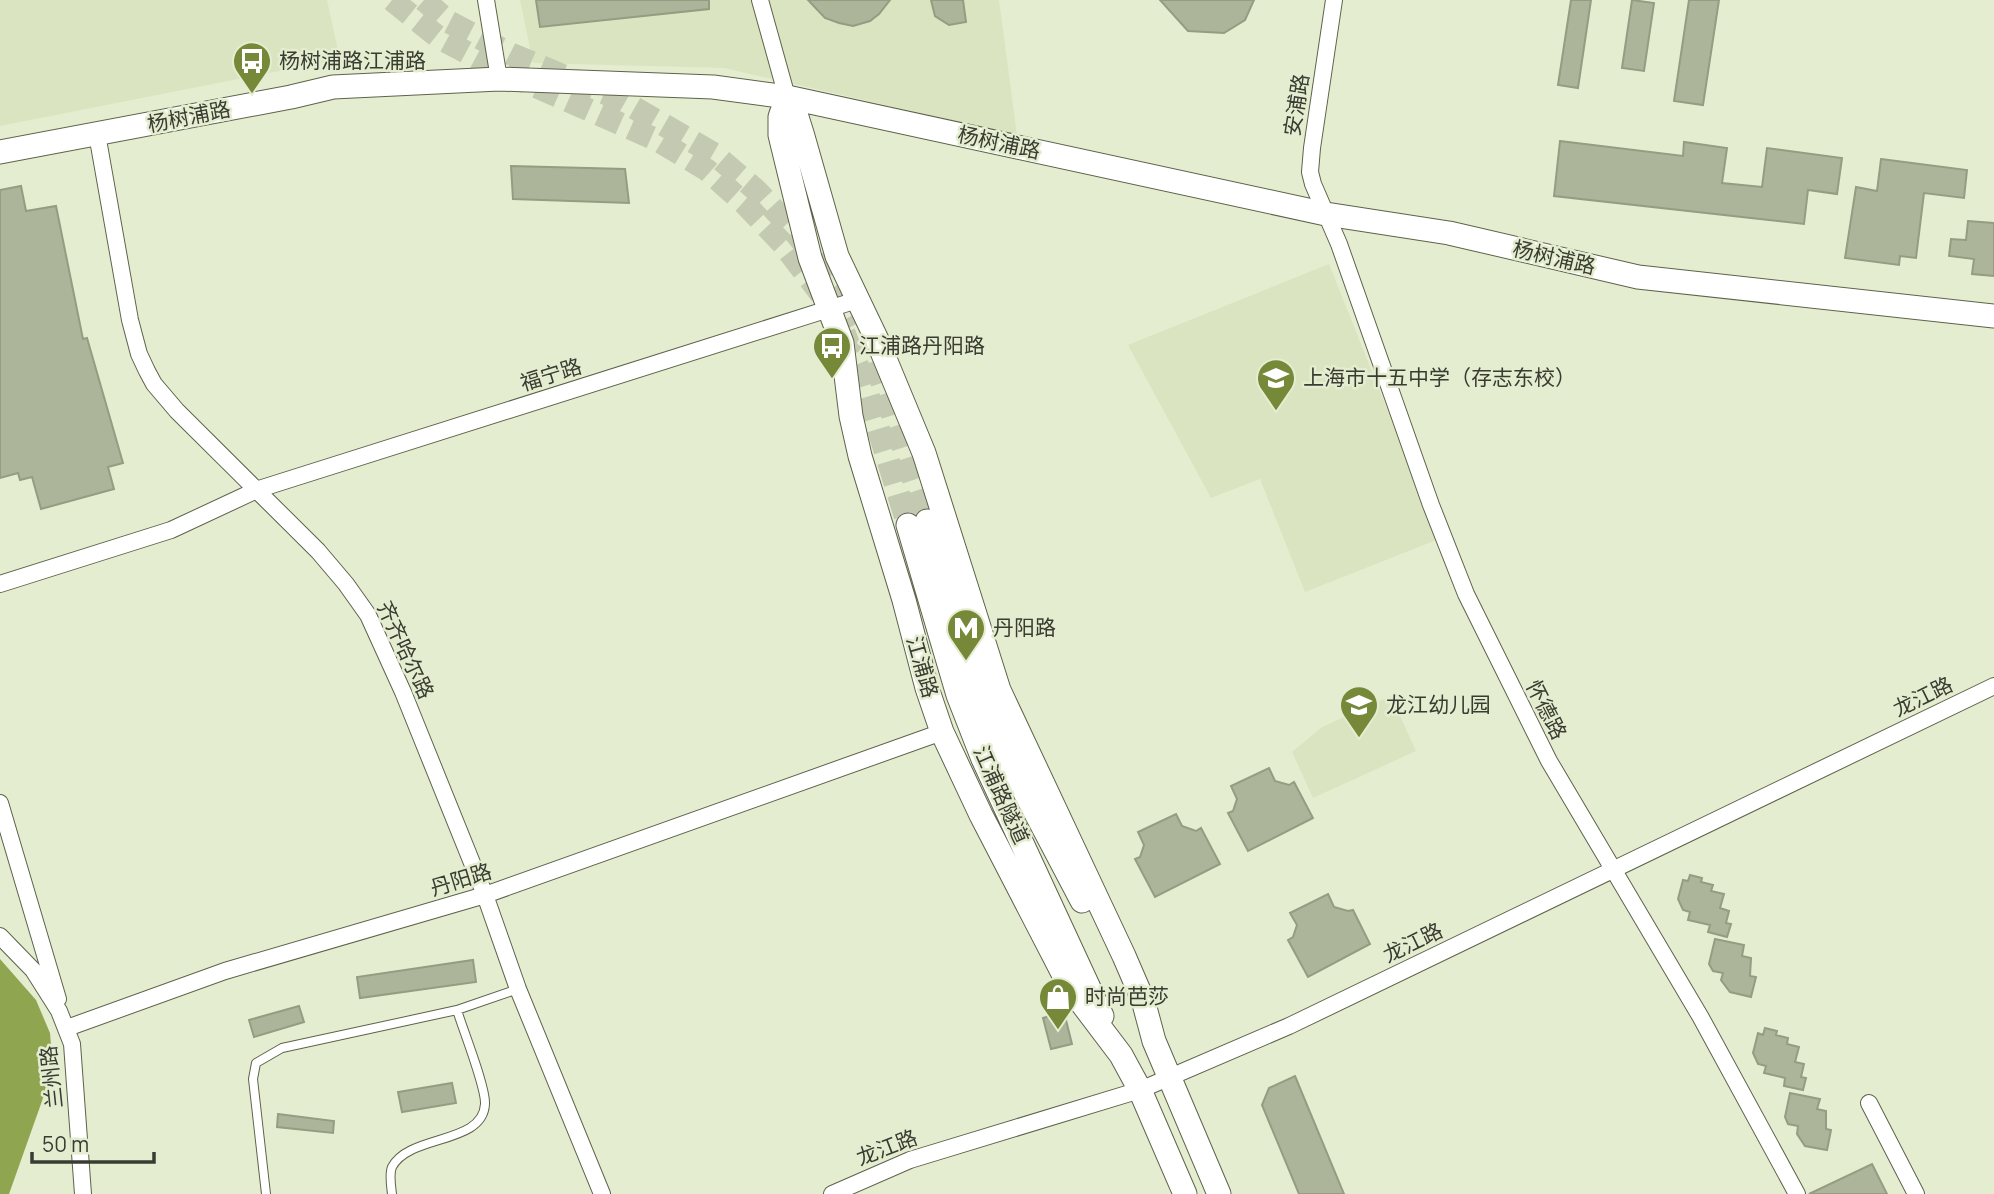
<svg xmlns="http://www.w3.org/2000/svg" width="1994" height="1194" viewBox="0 0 1994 1194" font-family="Manrope,'Noto Sans SC',sans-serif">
	<rect width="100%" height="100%" fill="#e5edd1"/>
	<path fill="#dae4c1" d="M0 0H327L340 59 0 126Z
		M520 0H999L1017 135 724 68 533 63Z
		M1329 264 1439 539 1305 592 1260 479 1211 498 1128 345Z
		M1391 696 1416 751 1313 798 1292 752 1322 727Z"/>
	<path fill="#90a54f" d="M0 959 36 1000 50 1033 53 1070 9 1194H0Z"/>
	<path fill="#acb499" stroke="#949c82" stroke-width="2" d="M536 0H709V9L540 27Z
		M808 0H890L879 14 870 21 853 26 839 23 825 18Z
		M931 0H963L966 22 949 25 935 16Z
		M1160 0H1254L1245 20 1224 33 1188 31Z
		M1571 0H1591L1578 88 1558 85Z
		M1632 0 1654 3 1644 71 1622 68Z
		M1689 0H1719L1703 105 1674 101Z
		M1560 141 1683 156 1684 142 1727 148 1722 183 1762 187 1767 148 1842 158 1837 194 1808 190 1804 224 1554 196Z
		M1881 159 1967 170 1964 198 1924 193 1916 258 1900 256 1899 265 1845 258 1856 187 1877 191Z
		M511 166 625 169 629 203 513 199Z
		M21 186 26 211 56 206 83 339 87 338 123 463 108 467 114 489 41 509 32 477 20 480 18 473 0 478V190Z
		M1968 221 1994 223V276L1972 274 1974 259 1949 256 1951 239 1966 240Z
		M1269 768 1275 781 1289 785 1294 782 1313 818 1248 851 1228 813 1233 811 1237 799 1231 786Z
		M1176 814 1182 826 1196 831 1201 828 1220 864 1155 897 1135 859 1140 857 1144 845 1138 832Z
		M1690 875 1702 878 1701 882 1713 885 1711 891 1724 894 1720 908 1729 911 1726 923 1731 924 1727 937 1708 932 1710 925 1688 920 1690 912 1683 910 1678 899 1683 880 1688 881Z
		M1328 894 1334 907 1348 911 1353 910 1370 944 1308 977 1288 940 1293 937 1297 925 1290 913Z
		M1715 939 1744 945 1742 956 1751 958 1750 976 1756 977 1751 997 1730 992 1721 980 1723 973 1713 971 1709 964Z
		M473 960 476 982 360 998 357 977Z
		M299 1006 304 1022 254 1037 249 1020Z
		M1064 1012 1072 1044 1051 1049 1043 1018Z
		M1765 1028 1777 1031 1776 1035 1788 1038 1787 1044 1799 1047 1795 1062 1804 1064 1801 1077 1806 1078 1803 1090 1784 1086 1785 1078 1764 1073 1766 1066 1758 1064 1753 1053 1758 1033 1763 1035Z
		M1295 1076 1302 1093 1344 1194H1299L1262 1105 1269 1088Z
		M452 1083 456 1103 402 1112 398 1092Z
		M1790 1093 1820 1099 1817 1109 1826 1111V1129L1831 1130 1827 1150 1805 1146 1797 1134 1798 1126 1788 1124 1785 1117Z
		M278 1114 334 1121 333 1133 277 1127Z
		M1872 1164 1887 1194H1809Z"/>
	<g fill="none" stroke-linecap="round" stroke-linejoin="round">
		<path stroke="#c3cab1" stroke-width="23" stroke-dasharray="23 11" stroke-linecap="butt" d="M392 0 438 37 501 71 659 141 707 170 746 205 783 244 821 294
			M424 0 449 22 511 54 619 99 714 154 757 191 793 230 839 288 858 323
			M844 333 863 379 908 525
			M875 361 927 521"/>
		<defs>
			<path id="service" d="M457 1010 518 989
				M266 1194 253 1079 256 1063 282 1048 457 1010C463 1030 486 1087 485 1104 483 1145 409 1134 392 1167 389 1174 391 1186 392 1194"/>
			<path id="minor" d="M486 0 499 79
				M760 0 787 97
				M1334 0 1312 148 1310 172 1313 184 1339 244 1431 505 1466 594 1549 761 1700 1016 1797 1194
				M97 134 130 320 139 354 147 371 154 384 177 411 318 551 346 584 368 615 403 692 485 895 518 989 602 1194
				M0 584 171 530 259 489 857 300
				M0 803 58 999
				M0 936 33 970 59 1011 72 1044 83 1194
				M67 1028 225 971 485 895 942 732
				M1869 1103 1916 1194
				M832 1194 910 1160 1140 1090 1289 1026 1994 686"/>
			<path id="secondary" d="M787 97 780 117V135L810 258 842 343 851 416 860 456 904 600 927 688 942 732 981 815 1071 989 1121 1055 1140 1090 1185 1194
				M787 97 796 114 802 133 837 256 878 342 924 453 999 690 1124 956 1143 1000 1154 1041 1219 1194
				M0 152 291 97 333 87 499 79 713 87 787 97 1326 214 1449 233 1638 277 1994 316
				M927 521 978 693 1000 745 1082 901
				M908 525 958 695 983 759 1102 1016"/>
		</defs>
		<use href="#service" stroke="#5c634a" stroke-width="10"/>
		<use href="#minor" stroke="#5c634a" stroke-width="18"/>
		<use href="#secondary" stroke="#5c634a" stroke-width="25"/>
		<use href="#service" stroke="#fff" stroke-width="8"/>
		<use href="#minor" stroke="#fff" stroke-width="16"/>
		<use href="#secondary" stroke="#fff" stroke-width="23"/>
	</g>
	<defs>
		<symbol id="bus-pin" viewBox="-11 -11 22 30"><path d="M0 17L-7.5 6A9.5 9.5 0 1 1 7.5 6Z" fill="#768939" stroke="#e5edd1"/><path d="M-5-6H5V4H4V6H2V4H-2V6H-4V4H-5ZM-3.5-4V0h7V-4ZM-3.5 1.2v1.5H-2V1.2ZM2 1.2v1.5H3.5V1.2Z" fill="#fff"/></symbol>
		<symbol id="school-pin" viewBox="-11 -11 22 30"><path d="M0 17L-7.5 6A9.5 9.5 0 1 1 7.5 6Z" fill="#768939" stroke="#e5edd1"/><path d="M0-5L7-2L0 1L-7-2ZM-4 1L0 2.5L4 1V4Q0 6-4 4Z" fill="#fff"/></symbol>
		<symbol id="metro-pin" viewBox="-11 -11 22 30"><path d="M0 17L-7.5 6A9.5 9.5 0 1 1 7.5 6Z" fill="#768939" stroke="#e5edd1"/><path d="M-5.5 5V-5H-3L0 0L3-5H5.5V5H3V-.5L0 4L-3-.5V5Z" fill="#fff"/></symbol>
		<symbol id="shop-pin" viewBox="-11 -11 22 30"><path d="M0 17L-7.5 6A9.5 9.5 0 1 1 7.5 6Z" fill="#768939" stroke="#e5edd1"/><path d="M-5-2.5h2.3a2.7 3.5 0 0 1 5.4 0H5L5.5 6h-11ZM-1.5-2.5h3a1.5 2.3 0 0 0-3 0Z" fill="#fff"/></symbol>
	</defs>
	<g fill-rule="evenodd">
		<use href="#bus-pin" x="230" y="39" width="44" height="60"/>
		<use href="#bus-pin" x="810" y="324" width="44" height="60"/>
		<use href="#school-pin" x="1254" y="356" width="44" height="60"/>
		<use href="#metro-pin" x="944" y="606" width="44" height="60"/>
		<use href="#school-pin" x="1337" y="683" width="44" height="60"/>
		<use href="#shop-pin" x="1036" y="975" width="44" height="60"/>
	</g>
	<g text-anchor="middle" stroke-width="5" stroke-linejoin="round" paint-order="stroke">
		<g font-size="21" fill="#393c31" stroke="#e5edd1" text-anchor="start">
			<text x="279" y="68">杨树浦路江浦路</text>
			<text x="859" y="353">江浦路丹阳路</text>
			<text x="1303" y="385">上海市十五中学（存志东校）</text>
			<text x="993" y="635">丹阳路</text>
			<text x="1386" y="712">龙江幼儿园</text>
			<text x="1085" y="1004">时尚芭莎</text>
		</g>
		<g font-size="21" fill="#393c31" stroke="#e5edd1">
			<text transform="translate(1297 105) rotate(-81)" y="7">安浦路</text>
			<text transform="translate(189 117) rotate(-11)" y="7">杨树浦路</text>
			<text transform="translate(999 143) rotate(12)" y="7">杨树浦路</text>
			<text transform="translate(1554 258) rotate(13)" y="7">杨树浦路</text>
			<text transform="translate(551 375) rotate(-17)" y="7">福宁路</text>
			<text transform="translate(405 650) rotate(65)" y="7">齐齐哈尔路</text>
			<text transform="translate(922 667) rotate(74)" y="7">江浦路</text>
			<text transform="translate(1923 697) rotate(-26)" y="7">龙江路</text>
			<text transform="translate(1546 710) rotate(63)" y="7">怀德路</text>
			<text transform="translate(1001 795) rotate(66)" y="7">江浦路隧道</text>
			<text transform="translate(461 880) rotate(-17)" y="7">丹阳路</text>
			<text transform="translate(1413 943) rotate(-26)" y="7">龙江路</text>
			<text transform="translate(52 1077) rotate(-96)" y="7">兰州路</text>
			<text transform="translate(887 1148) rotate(-21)" y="7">龙江路</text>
		</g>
	</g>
	<path d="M32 1152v10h122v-10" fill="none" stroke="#393c31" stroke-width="3.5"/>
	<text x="42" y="1152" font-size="21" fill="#393c31" stroke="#e5edd1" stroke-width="5" paint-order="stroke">50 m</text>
</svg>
